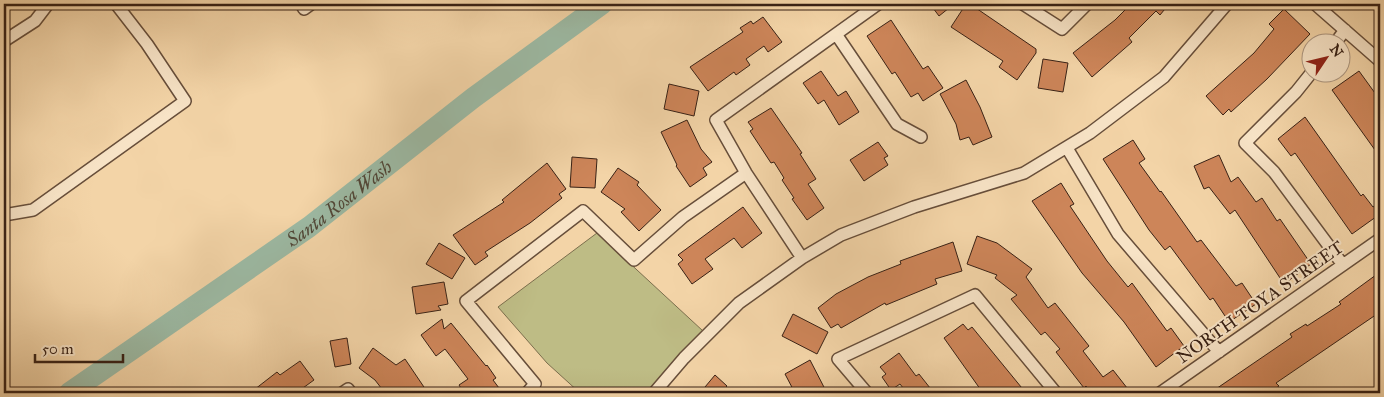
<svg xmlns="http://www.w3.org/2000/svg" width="1384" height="397" viewBox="0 0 1384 397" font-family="'IM FELL Great Primer',serif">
	<rect width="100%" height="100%" fill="#f3d4a7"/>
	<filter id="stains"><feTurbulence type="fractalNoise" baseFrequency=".004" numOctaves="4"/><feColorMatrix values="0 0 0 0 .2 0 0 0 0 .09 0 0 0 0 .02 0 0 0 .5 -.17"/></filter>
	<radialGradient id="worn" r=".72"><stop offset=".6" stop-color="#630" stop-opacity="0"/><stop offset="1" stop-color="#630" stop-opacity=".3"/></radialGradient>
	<path fill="#bebc85" stroke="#7b6e4d" d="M597 233 703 331 647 393H580L547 363 498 307Z"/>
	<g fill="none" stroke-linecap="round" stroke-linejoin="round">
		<path stroke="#9cb9a3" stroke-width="21" id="s1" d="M69 393 309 227 473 98 602 4"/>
	</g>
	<path fill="#cd8559" stroke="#382115" d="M930 4H954L939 16Z
		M966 4H970L1036 49V53L1017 80 999 67 1003 61 951 27Z
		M1131 4H1169L1160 15 1156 11 1129 38 1132 42 1092 77 1073 53 1115 20Z
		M1284 9 1310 34 1267 79 1231 112 1229 109 1223 115 1206 96 1254 53 1274 29 1269 24Z
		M763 17 782 42 768 52 764 46 746 59 750 65 736 75 734 72 708 91 690 67 743 32 740 28 751 21 753 24Z
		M891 20 923 69 928 66 943 88 923 101 918 93 911 97 895 72 892 74 867 36Z
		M1043 59 1068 63 1063 92 1038 88Z
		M821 71 838 96 846 91 859 112 839 125 824 100 818 104 803 83Z
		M1359 71 1380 100V157L1332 90Z
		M966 80 980 107 992 137 973 145 969 137 960 140 956 124 940 94Z
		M669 84 699 91 694 116 664 109Z
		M771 108 802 153 800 154 816 179 808 184 824 208 807 220 792 199 794 198 782 180 784 178 774 162 771 163 750 131 753 129 748 122Z
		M1305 117 1361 196 1363 194 1373 207 1376 205 1380 211V214L1352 234 1295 153 1291 156 1278 139Z
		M687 120 701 149 712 162 703 168 707 175 690 187 676 166 677 165 661 132Z
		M1133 140 1145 159 1139 163 1160 192 1161 191 1197 242 1201 240 1236 286 1242 283 1256 304 1229 322 1213 298 1210 300 1170 246 1165 250 1149 230 1103 159Z
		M878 142 888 156 884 158 888 165 864 181 850 160Z
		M1219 155 1231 182 1238 177 1256 202 1262 198 1277 221 1280 219 1311 264 1284 284 1235 210 1230 214 1209 187 1204 189 1194 166Z
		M572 157 597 159 595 188 570 187Z
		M547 163 566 189 559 194 562 198 530 223 485 252 488 256 475 265 453 235 504 202 502 200Z
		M618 168 639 182 637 185 661 210 639 231 621 212 625 209 601 192Z
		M1061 183 1074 204 1070 206 1107 261 1128 287 1132 283 1167 331 1171 328 1184 346 1156 367 1124 322 1082 273 1032 201Z
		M743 207 762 233 742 248 734 238 705 259 713 269 692 284 678 264 683 260 678 255Z
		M977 236 997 243 1032 269 1026 277 1048 308 1055 303 1089 346 1083 351 1103 377 1113 370 1131 393H1091L1086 386 1084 388 1056 352 1060 349 1045 332 1041 335 1011 299 1017 295 995 278 997 275 967 264Z
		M953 242 962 271 935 279 937 284 886 305 885 303 841 328 838 324 831 328 818 308 836 294 868 277 901 264 900 261Z
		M439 243 465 258 452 279 426 264Z
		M1380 272V312L1276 383 1279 386 1269 393H1210L1292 337 1290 334 1306 324 1307 326 1341 304 1339 302Z
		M444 282 448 304 438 306 441 310 416 314 412 287Z
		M793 314 828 332 817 354 782 336Z
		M442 319 444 329 451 323 486 366 487 365 496 378 493 380 499 388 491 393H464L459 385 468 379 445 349 436 356 421 335Z
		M963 324 968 330 972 327 1026 393H983L944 338Z
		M347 338 351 364 335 367 330 341Z
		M373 348 396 365 405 359 428 393H385L375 380 359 368Z
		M899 353 916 376 919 374 934 393H907L900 384 891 390 882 377 886 374 880 367Z
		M810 360 827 393H795L785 374Z
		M300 361 314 380 296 393H250L277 372 280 375Z
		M715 375 727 386 721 393H700Z"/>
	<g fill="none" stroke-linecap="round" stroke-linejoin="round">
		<defs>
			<path id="street" d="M301 4 304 9 311 4
				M1023 4 1062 29 1087 4
				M1315 4 1380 61
				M836 34 897 124 921 137
				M4 41 35 21 48 4
				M1336 42 1345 30
				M1312 72 1296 92 1245 143 1274 172 1343 265
				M1067 148 1118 234 1219 352
				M4 215 33 210 185 101 147 44 116 4
				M802 258 746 173 716 120 878 4
				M342 393 348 389 351 393
				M527 393 535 384 466 301 583 211 634 260 683 217 746 173
				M654 393 684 358 739 303 802 258 841 235 914 207 1024 173 1090 133 1164 77 1227 4
				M867 393 838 359 975 295 1056 393
				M1160 393 1380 239"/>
		</defs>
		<use href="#street" stroke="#674e3a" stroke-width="14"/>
		<use href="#street" stroke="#f7e3c6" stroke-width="11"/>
	</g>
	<g text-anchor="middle" stroke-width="4" stroke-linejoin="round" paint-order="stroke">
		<g font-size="18" fill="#382115" stroke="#f7e3c6">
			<text transform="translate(1260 302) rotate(-35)" y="6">NORTH TOYA STREET</text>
		</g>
		<g font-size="19" font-style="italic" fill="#514738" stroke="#f7e3c6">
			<text dy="7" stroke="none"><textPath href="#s1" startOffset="330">Santa Rosa Wash</textPath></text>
		</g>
	</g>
	<rect width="1384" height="397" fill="none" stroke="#f3d4a7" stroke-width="20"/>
	<rect x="5" y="5" width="1374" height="387" fill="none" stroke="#382115" stroke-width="2.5"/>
	<rect x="10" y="10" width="1364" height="377" fill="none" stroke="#382115"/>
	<g transform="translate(1326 58) rotate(55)"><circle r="24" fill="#f7e3c6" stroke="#ab957f"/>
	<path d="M0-4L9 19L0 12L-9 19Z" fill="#8f2418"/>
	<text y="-8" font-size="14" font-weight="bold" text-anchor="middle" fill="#382115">N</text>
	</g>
	<path d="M35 354v8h88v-8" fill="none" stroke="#382115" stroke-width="2.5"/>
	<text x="42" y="354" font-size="15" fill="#382115" stroke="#f7e3c6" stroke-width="4" paint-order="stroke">50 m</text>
	<rect width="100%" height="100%" filter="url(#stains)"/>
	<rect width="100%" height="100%" fill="url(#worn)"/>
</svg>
